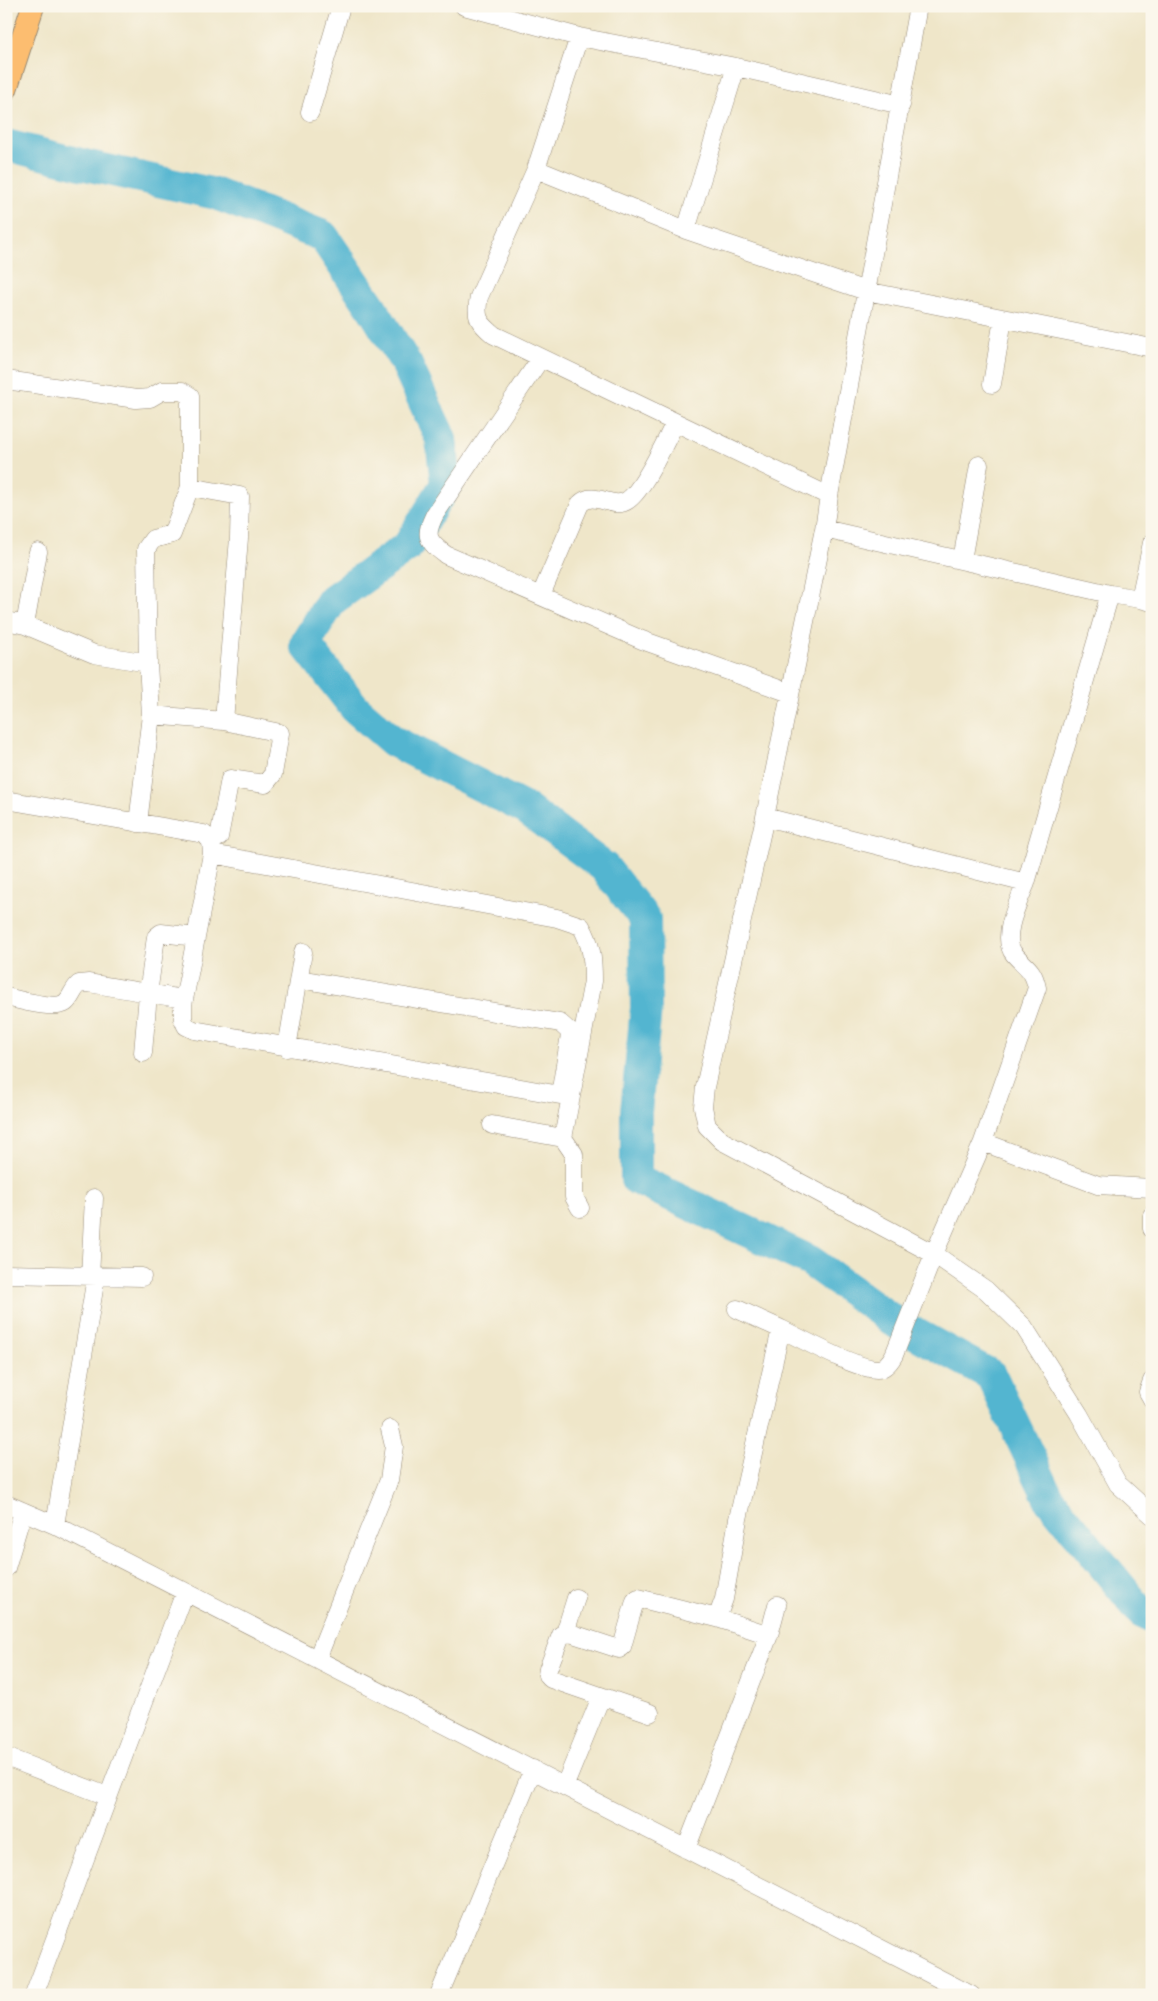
<svg xmlns="http://www.w3.org/2000/svg" width="1158" height="2001" viewBox="0 0 1158 2001" font-family="Delius,sans-serif">
	<rect width="100%" height="100%" fill="#fbf7ec"/>
	<filter id="ink" filterUnits="userSpaceOnUse"><feTurbulence type="fractalNoise" baseFrequency=".02" numOctaves="2"/><feDisplacementMap in="SourceGraphic" scale="10" xChannelSelector="R" yChannelSelector="G"/><feConvolveMatrix kernelMatrix="1 2 1 2 8 2 1 2 1" color-interpolation-filters="sRGB"/></filter>
	<filter id="wash" filterUnits="userSpaceOnUse"><feTurbulence type="fractalNoise" baseFrequency=".0096" numOctaves="4" result="noise"/><feDisplacementMap in="SourceGraphic" scale="20" xChannelSelector="R" yChannelSelector="G"/><feGaussianBlur stdDeviation="1.12" result="paint"/><feColorMatrix in="noise" values="0 0 0 0 0 0 0 0 0 0 0 0 0 0 0 0 0 1.4 0 .05"/><feComposite in="paint" operator="in"/></filter>
	<g filter="url(#wash)">
		<rect width="100%" height="100%" fill="#efe6c9"/>
		<g fill="none" stroke-linecap="round" stroke-linejoin="round">
			<path stroke="#52b5d0" stroke-width="32" d="M6 145 85 165 216 194 323 236 372 308 407 365 441 439 446 484 408 546 332 600 305 644 355 708 393 741 526 809 604 867 645 919 646 1008 636 1112V1179L810 1261 898 1324 991 1375 1050 1500 1142 1613 1152 1617"/>
		</g>
	</g>
	<g filter="url(#ink)">
		<g fill="none" stroke-linecap="round" stroke-linejoin="round">
			<defs>
				<path id="minor" d="M464 6 579 37 736 67 901 105
					M918 6 829 496 824 529 765 817 705 1087 703 1107 707 1126 722 1141 934 1254 986 1290 1024 1327 1079 1414 1118 1484 1152 1515
					M579 37 536 169 479 297C475 317 478 322 494 335L829 496
					M310 112 341 6
					M536 169 686 230 866 291 1152 348
					M686 230 736 67
					M541 358 435 514C424 536 427 541 446 555L642 640 790 693
					M6 380 136 399 150 398 162 391H182L190 396V487L172 534 153 539 146 549 148 663 151 715
					M992 384 1003 319
					M190 487 240 496 239 538 224 721 280 733 273 774 265 784 230 779 219 837 211 841
					M824 529 1110 594
					M1152 543 1140 599 1152 602
					M962 560 979 465
					M541 595 580 504C594 489 613 511 628 500 644 489 665 442 675 423
					M6 621 25 625 38 552
					M25 625 94 654 148 663
					M6 800 204 834 211 841 212 854 557 918 581 926C592 945 593 959 593 981L563 1138 574 1154V1197L580 1208
					M765 817 1026 883
					M138 823 151 715 224 721
					M212 854 183 1005V1019L186 1026 194 1030 560 1095 570 1035 569 1031 560 1023 299 979
					M6 997C19 1000 55 1010 65 1003 71 999 73 989 79 984L89 983 184 999
					M287 1048 303 952
					M143 1053 148 994 156 937 161 933 196 937
					M492 1125 563 1138
					M983 1142 1098 1185 1152 1188
					M1152 1215V1229
					M6 1274 142 1277
					M90 1277 94 1198
					M737 1309 781 1329
					M1152 1381 1148 1392 1152 1399
					M6 1504 55 1525 971 1995
					M55 1525 96 1277
					M6 1568 23 1511
					M565 1633 576 1598
					M769 1635 777 1605
					M317 1659 389 1480 394 1446 390 1429
					M650 1713 551 1679 547 1675 548 1669 561 1635 570 1633 619 1649 622 1647 635 1601 638 1598 717 1618
					M6 1757 107 1796
					M565 1785 601 1697
					M686 1849 769 1635 717 1618 724 1599 738 1519 781 1329C802 1339 856 1369 877 1369 885 1369 890 1362 894 1355L934 1254 983 1142 1037 988C1033 968 1026 968 1014 954 1000 937 1019 901 1026 883L1110 594 1140 599
					M34 1995 185 1592
					M439 1995 533 1769"/>
				<path id="major" d="M6 89 33 6"/>
			</defs>
			<use href="#minor" stroke="#958874" stroke-width="19"/>
			<use href="#major" stroke="#958874" stroke-width="24"/>
			<use href="#minor" stroke="#fff" stroke-width="18"/>
			<use href="#major" stroke="#fcbd6f" stroke-width="22"/>
		</g>
	</g>
	<rect width="1158" height="2001" fill="none" stroke="#fbf7ec" stroke-width="25"/>
</svg>
